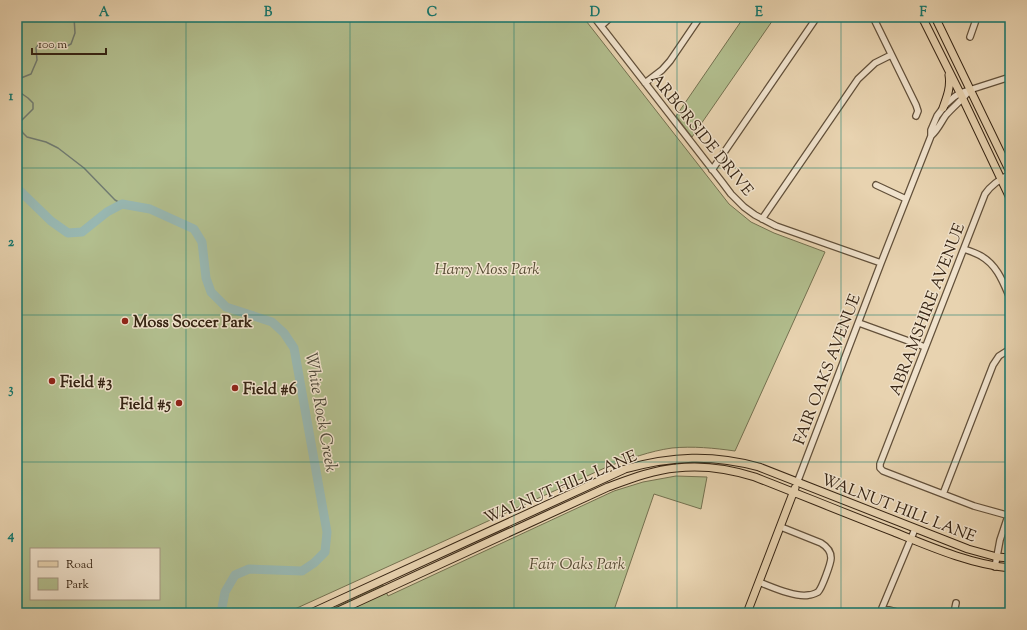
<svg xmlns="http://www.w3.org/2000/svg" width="1027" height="630" viewBox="0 0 1027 630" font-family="'Sorts Mill Goudy',serif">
	<rect width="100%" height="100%" fill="#e8d3b0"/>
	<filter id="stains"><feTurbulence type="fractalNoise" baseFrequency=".005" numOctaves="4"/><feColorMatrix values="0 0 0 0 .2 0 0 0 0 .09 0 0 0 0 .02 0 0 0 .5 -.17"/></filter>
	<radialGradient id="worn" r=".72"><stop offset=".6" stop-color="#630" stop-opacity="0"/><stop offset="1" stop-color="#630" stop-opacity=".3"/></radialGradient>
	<path fill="#b2be8e" stroke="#747150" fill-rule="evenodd" d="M17 17H583L729 204 751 222 774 233 825 252 735 451C714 448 693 446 672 448 650 451 629 459 609 466L286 613H17ZM31 549H159V599H31Z
		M744 17H775L692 137 676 116Z
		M676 476 707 477 701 509 654 494 613 613H323L383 585 388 596 614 491 643 482Z"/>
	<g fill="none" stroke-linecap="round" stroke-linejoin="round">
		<path stroke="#717c72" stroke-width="1.5" d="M17 82 18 91 28 98 33 103V109L21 121 20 127 23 133 27 137 46 142 58 148 84 168 115 200 122 204
			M17 82 21 78 31 74 37 60 36 48 39 44C53 42 53 54 71 44L75 33 74 17"/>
		<path stroke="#98b7b1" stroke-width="9" d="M17 188 51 221 68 233 82 232 107 212 122 204 150 209 194 229 202 242 206 278 211 292 226 307 272 322 284 333 294 348 327 532 325 552 314 563 302 571 249 569 235 575 225 592 221 613"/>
		<defs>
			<path id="minor" d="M594 17 722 182 731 194 744 207 755 215 776 226 881 263
				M873 17 916 105 918 111 916 116
				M601 26 611 17
				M970 37 977 17
				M645 83 662 70 670 61 700 17
				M931 136C938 130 941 122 946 115 954 106 963 99 970 90
				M712 170 817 17
				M1010 174C1000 179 991 185 985 194L880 464V468L883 471 974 506 1010 516
				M876 185 906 199
				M762 219 858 79 875 63 891 55
				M964 249C970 251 976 253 981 256 997 265 1003 282 1010 298
				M859 323 925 347
				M797 483 881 263 931 136V130L937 116 946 104 954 97 960 93 1010 77
				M943 494 993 365 999 356 1010 349
				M995 567 1000 540 1010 510
				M759 582C772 587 796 598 809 595 812 595 816 593 818 592 822 588 831 563 831 558 831 551 826 546 821 543L781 527
				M901 613 882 608 915 529
				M954 613 956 603"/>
			<path id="major" d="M922 17 963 99 1010 198
				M935 17 1010 172
				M943 108C947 97 951 87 949 75
				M311 613 625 469C672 456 712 454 759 467L968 549 997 557 1010 558
				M334 613 608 487C630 479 653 470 676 468 702 465 730 469 755 477 801 495 847 514 894 532 931 547 970 564 1010 568
				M747 613 795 488"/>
		</defs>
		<use href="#minor" stroke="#62503a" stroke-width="8"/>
		<use href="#major" stroke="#362413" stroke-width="9"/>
		<use href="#minor" stroke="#f0e2cc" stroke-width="5.5"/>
		<use href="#major" stroke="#e8d3b0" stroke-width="7"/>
	</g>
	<path fill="none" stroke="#0f766e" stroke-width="1" stroke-opacity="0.55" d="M186 17V613M350 17V613M514 17V613M677 17V613M841 17V613M17 168H1010M17 315H1010M17 462H1010"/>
	<g fill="#8f2418" stroke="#f0e2cc" stroke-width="1.5">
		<circle cx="125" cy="321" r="4"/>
		<circle cx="52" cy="381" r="4"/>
		<circle cx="235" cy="388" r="4"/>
		<circle cx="179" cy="403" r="4"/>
	</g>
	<g text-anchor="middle" stroke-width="3" stroke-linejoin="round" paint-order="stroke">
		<g font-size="16" fill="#362413" stroke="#f0e2cc">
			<text transform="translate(703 134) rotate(51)" y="6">ARBORSIDE DRIVE</text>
			<text transform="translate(926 309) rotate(-69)" y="6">ABRAMSHIRE AVENUE</text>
			<text transform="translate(826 369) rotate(-69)" y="6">FAIR OAKS AVENUE</text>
			<text transform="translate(560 486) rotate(-23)" y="6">WALNUT HILL LANE</text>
			<text transform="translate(899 507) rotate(21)" y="6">WALNUT HILL LANE</text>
		</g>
		<g font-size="16" font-style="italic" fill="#554a32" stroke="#f0e2cc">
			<text x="487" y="274">Harry Moss Park</text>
			<text x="577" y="569">Fair Oaks Park</text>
		</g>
		<g font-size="16" font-weight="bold" fill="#362413" stroke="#f0e2cc" text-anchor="start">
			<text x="133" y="327">Moss Soccer Park</text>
			<text x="60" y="387">Field #3</text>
			<text x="243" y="394">Field #6</text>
			<text x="171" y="409" text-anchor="end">Field #5</text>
		</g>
		<g font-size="17" font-style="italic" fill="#4e493a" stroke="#f0e2cc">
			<text transform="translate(322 412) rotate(80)" y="6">White Rock Creek</text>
		</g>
	</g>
	<rect width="1027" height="630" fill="none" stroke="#e8d3b0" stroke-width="44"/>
	<rect x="30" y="548" width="130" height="52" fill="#f0e2cc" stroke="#a69682"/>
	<rect x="38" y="561" width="20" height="6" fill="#e8d3b0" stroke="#a69682"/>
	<text x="66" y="568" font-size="12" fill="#362413">Road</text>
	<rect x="38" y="578" width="20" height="12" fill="#b2be8e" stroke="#a69682"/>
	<text x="66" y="588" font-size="12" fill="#362413">Park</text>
	<path d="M32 48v6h74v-6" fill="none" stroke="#362413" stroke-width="2"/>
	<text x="38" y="48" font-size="12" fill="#362413" stroke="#f0e2cc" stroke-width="3" paint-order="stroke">100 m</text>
	<rect x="22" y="22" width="983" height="586" fill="none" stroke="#0f766e" stroke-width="1.5"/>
	<g font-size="13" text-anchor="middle" font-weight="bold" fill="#0f766e">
		<text x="104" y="16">A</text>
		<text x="268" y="16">B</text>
		<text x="432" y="16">C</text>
		<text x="595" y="16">D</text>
		<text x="759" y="16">E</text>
		<text x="923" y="16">F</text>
		<text x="11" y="100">1</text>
		<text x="11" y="246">2</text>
		<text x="11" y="393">3</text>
		<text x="11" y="539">4</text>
	</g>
	<rect width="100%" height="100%" filter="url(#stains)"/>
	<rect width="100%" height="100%" fill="url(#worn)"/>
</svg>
